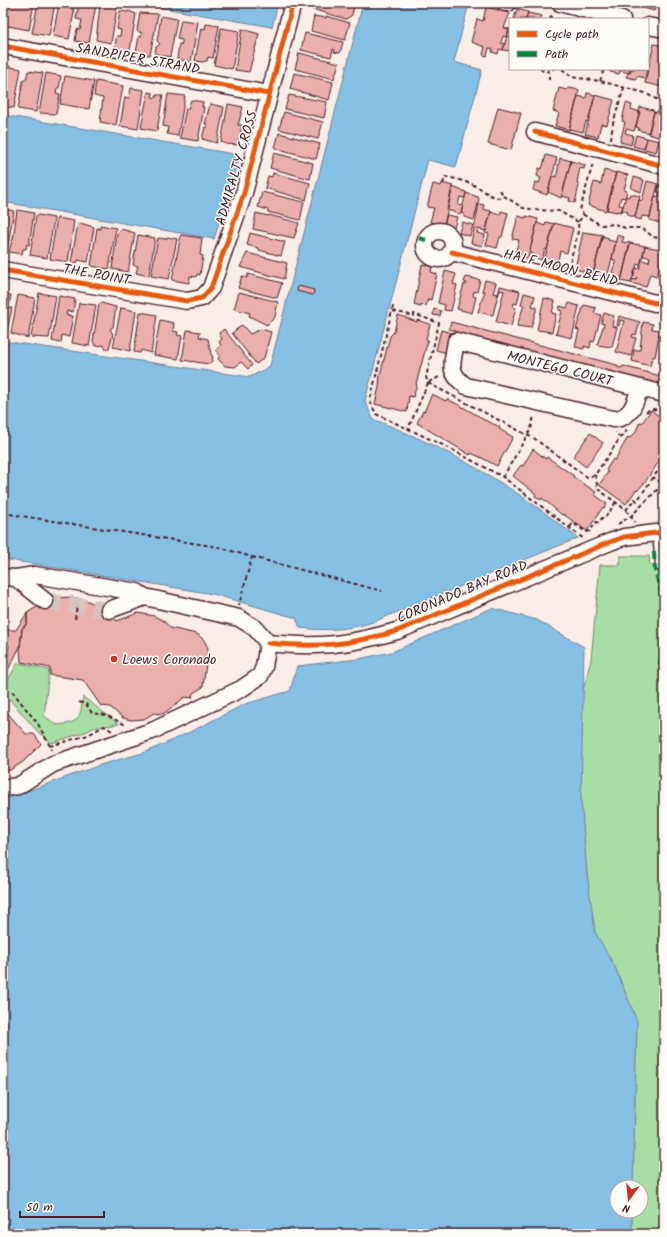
<svg xmlns="http://www.w3.org/2000/svg" width="667" height="1237" viewBox="0 0 667 1237" font-family="Kalam,sans-serif">
	<rect width="100%" height="100%" fill="#f9ede8"/>
	<filter id="ink" filterUnits="userSpaceOnUse"><feTurbulence type="fractalNoise" baseFrequency=".025" numOctaves="2"/><feDisplacementMap in="SourceGraphic" scale="8" xChannelSelector="R" yChannelSelector="G"/><feConvolveMatrix kernelMatrix="1 2 1 2 8 2 1 2 1" color-interpolation-filters="sRGB"/></filter>
	<g filter="url(#ink)">
		<path fill="#a6dfa4" stroke="#787f68" fill-rule="evenodd" d="M620 556H649L650 565H664V1234H609L600 998 571 735 591 660 600 565H620ZM617 1187H641V1211H617Z
			M18 663 49 670 44 716 57 725C80 723 80 718 83 697L119 724 93 728 88 731 52 743 39 733 3 692V688Z"/>
		<path fill="#85c0e4" stroke="#6d809a" d="M134 3H278L272 27Z
			M363 3H469L454 62 482 70 456 167 428 160 365 401 373 419C421 438 466 460 509 488 533 503 555 521 578 538L373 622C349 630 324 631 300 628L296 618 213 594 3 559V341L250 377 270 366Z
			M3 115 240 155 214 239 3 202Z
			M492 608 537 620 584 647 581 799 587 873 595 932 615 967 637 1021 633 1187H617V1211H632V1234H3V800L100 765 146 752 192 731 245 704 290 691 297 666 358 659 392 652Z"/>
		<path fill="#ebb0ad" stroke="#4a1f2b" d="M3 3H34L29 30 3 25Z
			M38 3H55L49 36 32 33Z
			M59 3H75L74 9H72L74 12 69 39 53 36Z
			M87 3 96 5 89 43 75 41 77 29 80 30 82 20 76 19 79 4 87 5Z
			M103 3 116 5 117 8 111 43 96 40 100 5H102Z
			M313 3H353L354 5 352 15 346 19 312 9Z
			M629 3H641L640 8 628 6Z
			M641 3H656L654 11 644 8 645 4Z
			M486 7 510 13 504 28 509 29 507 37 503 36 501 43 505 44 503 50 499 49 498 54 492 52 493 49 489 48 487 56 483 55 485 47 471 42 477 19 483 21Z
			M517 9 528 12 526 19H514Z
			M120 11 127 12 129 11 136 14 130 50 115 49 116 39 117 36H120L121 30 117 29Z
			M140 13 158 14 150 55 136 53 139 36 141 37 142 33 137 31Z
			M528 13 542 16 541 19H526Z
			M161 16 177 19 170 57 155 54 156 47 160 44 157 41Z
			M314 16 326 18V16L350 23 345 40 311 31Z
			M181 20 198 22 191 62 177 59 179 44H182V40L177 39Z
			M206 24 219 26 213 58 208 57 207 61H205L204 62 195 61 201 28 205 29Z
			M221 28 239 31 232 69 214 65Z
			M509 28 510 29V51L503 50Z
			M242 29 259 34 249 72 235 70Z
			M305 33 343 42 340 53 334 52 335 50 333 49 331 57 301 50Z
			M654 44 664 46 663 87 645 83Z
			M299 53 339 63 334 79 295 69Z
			M6 66 21 69 14 108 3 106V83Z
			M611 69H631L630 73 620 71 619 74 610 72Z
			M631 69H647L645 78 637 76 636 79 626 77Z
			M28 71 43 73 36 112 18 109 23 80H26Z
			M46 73 61 76 59 88H57L56 93 60 94 56 114 39 113Z
			M294 73 333 82 329 100 290 89Z
			M65 76 94 81 89 109 60 104Z
			M96 81 123 86 116 125 100 122 103 98 94 96Z
			M131 88 144 90 138 129 120 126 125 97 129 98Z
			M559 88 567 90 568 88 575 89 579 91 569 130 555 126 559 113 553 111Z
			M148 92 153 93 152 97 156 98V95H163L157 131 141 128Z
			M587 93 595 95 588 122 586 121 583 132 569 129 578 96 586 98Z
			M168 94 185 96 178 136 167 134 168 127 163 126Z
			M289 95 327 102 324 118 285 109Z
			M595 95 614 100 607 125 601 124 598 137 585 134Z
			M191 100 203 102 202 107H204L198 141 180 138 186 108 188 109Z
			M626 103 632 105 631 109 640 112 634 131 626 129 625 133 633 135 631 145 620 142 625 122 622 121Z
			M210 104 224 107 217 143 202 139 205 127 207 128V124H205Z
			M228 104 243 107 238 125H242L238 145 229 144V145L221 142Z
			M498 107 521 113 511 150 488 144Z
			M640 107 653 110 654 112 649 133 638 130 639 128 636 127Z
			M657 111 663 112 664 115 662 138 648 134 654 112 656 113Z
			M284 112 323 122 318 139 279 129Z
			M279 133 320 144 316 159 275 148Z
			M636 135 647 138 644 149 633 146Z
			M647 138 659 141 656 152 644 149Z
			M274 153 313 163 310 179 270 168Z
			M546 155 557 158 547 195 533 190 535 182 539 183 541 178 537 176 539 168 542 169Z
			M560 158 571 161 561 198 548 192 552 176 556 177 557 174Z
			M571 161 585 165 584 169 580 168 578 177 577 184 579 185 575 203 569 201 570 198 562 196Z
			M604 170 616 173 606 211 588 205 594 182 601 184Z
			M616 172 628 175 624 190 627 191 625 198 621 197 619 205 623 206 621 212 617 211V212L607 210Z
			M273 173 310 183 306 200 265 188 268 176 272 177Z
			M634 177 644 180 641 192 631 188Z
			M647 181 658 184 650 217 642 216 641 220 635 218 639 200 642 201Z
			M442 183 453 186 444 225 430 222 434 208 427 207 433 184 441 186Z
			M659 185 664 186V224L649 220 655 196 659 197 660 192H657Z
			M452 187 466 192 465 198 460 197 458 205 463 206 461 214 447 210Z
			M262 192 304 202 300 220 268 212V210L258 207Z
			M466 193 478 197 479 199 474 220 464 217V214L461 213Z
			M630 194 640 196 635 217 627 215 628 212 622 210 626 196 629 197Z
			M479 204 484 205 483 209 491 211 486 231 478 229 477 233 485 235 482 246 471 243Z
			M3 209 14 211 7 249H3Z
			M17 210 34 213 29 245 27 244 26 249H23L22 254 9 252 12 240H13Z
			M501 211 508 213 502 237H500L497 248 486 245 489 234 485 233 491 212 500 215Z
			M256 213 268 216 269 215 299 223 294 238 253 229Z
			M38 215 54 218V220L47 258 30 255 36 216Z
			M447 215 457 217 454 228 444 225Z
			M518 216 526 218V216L538 219 528 258 515 254 519 240 512 239Z
			M57 218 74 221 68 262 50 259Z
			M462 222 473 225 470 236 459 233Z
			M546 222 554 224 547 250 545 249 542 260 532 257 533 254 529 253 537 223 545 226Z
			M80 223 94 227 88 262 78 260 77 263 71 262 78 224Z
			M554 223 573 228 567 253 560 251 557 265 544 261Z
			M100 225 116 228 109 269 91 266 97 228 100 229Z
			M121 229 135 233 128 272 112 269 117 234Z
			M583 232 603 235 593 274 575 269Z
			M250 233 285 242 281 256 259 250V248L247 245Z
			M138 235 155 238 149 276 136 273 138 266 133 265Z
			M181 235 202 238 200 255 203 256 200 275 197 274 196 277 190 276 189 283 172 280Z
			M617 235 624 237 622 242 630 243 621 281 610 278 615 263V260L612 259Z
			M602 236 609 238 608 240 616 242 607 278 593 274Z
			M167 237 177 239 169 279 151 276 158 238 166 239Z
			M630 243 645 246 640 265 637 264 631 283 621 281Z
			M645 246 664 250 657 276 650 274 646 287 631 283 632 279 636 280 637 277 633 276 635 270 636 268 639 269 642 260 649 262 650 257 643 256Z
			M247 253 287 263 284 279 240 267Z
			M422 264 432 267 431 272 437 274 431 300 428 299 426 306 421 305V307L414 305Z
			M445 271 456 274 453 284 457 285 451 311 444 310 445 305 438 303Z
			M248 274 282 283 277 298 238 288 242 276 247 278Z
			M466 277 480 280 477 292 474 291 473 296 476 297 472 313 457 309 464 284 466 285 467 283 464 282Z
			M485 280 496 283 493 293 498 294 493 315 478 312 485 291H482Z
			M298 286 314 290 313 295 297 291Z
			M500 286 520 291 517 304 514 303 513 307 516 308 511 326 496 322 504 291 500 290 498 296Z
			M239 292 278 302 275 317 267 325 249 316 250 313 234 309Z
			M39 293 56 296 49 338 31 337Z
			M524 293 535 296 532 306 537 307 531 328 517 326 524 305H521Z
			M3 294 11 295 9 308H12L6 335H3Z
			M18 295 35 298 28 338 11 333Z
			M59 296 75 299 73 312 67 311 66 315 73 316 69 337 62 335 61 343 52 341Z
			M544 298 555 301 552 313 556 314 552 332 537 330Z
			M79 303 96 305 89 346 72 343Z
			M101 303 116 307 113 327 110 329 113 334 109 348 106 350 104 345 96 346 93 342 99 304Z
			M569 303 579 306 572 338 556 334 562 311 559 310 560 306 567 308Z
			M584 305 596 308 594 313 601 315 594 342 591 341 590 348 584 346V349L575 347 579 330 576 329Z
			M121 308 136 311 130 351 113 347Z
			M434 309 441 311 440 316 433 315Z
			M140 312 157 315 151 353 141 350 140 353 134 352Z
			M604 313 614 316 612 326 617 327 612 347 597 345 604 324 601 323Z
			M398 315 417 322V320L430 324 426 339 428 340 416 384 417 385 413 397 409 396 407 412 375 404 379 387 380 375 390 336 394 332Z
			M619 316 640 322 636 335 633 334 632 337 636 338 631 356 616 352 624 321 620 320 619 326 617 325Z
			M160 320 174 323 173 331 178 332 177 335 182 336 178 359 154 355Z
			M451 322 617 365V367L622 368 623 366 664 377 663 386 455 336 456 331 449 329Z
			M643 322 653 324 652 329 660 330 655 357H652L650 366 632 361 634 350H640Z
			M242 325 250 334 261 329 271 332 264 358 256 364 232 333Z
			M224 329 252 365 248 369 241 362 235 367 225 366 218 359 220 355 216 350 220 347 221 345 219 342 222 339 219 333Z
			M187 330 200 332 199 337 208 339 211 354 213 357 212 361 209 364 182 360Z
			M441 330 452 333 447 353 436 350Z
			M432 394 446 401 447 399 459 405 482 418V419L500 427 499 429 513 437 497 466 482 458 471 453 470 455 417 423 423 411 424 412Z
			M651 410 664 420V454L645 482 637 491 636 490 626 504 599 485 608 472 606 470 613 459 615 460 628 437 630 438 635 433 640 422 642 423Z
			M590 433 603 443 586 467 573 457Z
			M533 449 546 459 547 457 574 476 573 477 596 492 594 494 607 504 604 508 603 507 587 531 563 514 562 515 542 498 541 500 535 496 536 494 513 476 521 465 523 466Z
			M72 597 86 600 101 607 117 621 138 613 154 616 164 621 170 628 197 634 204 640 208 648 203 687 193 693 192 698 185 697 163 714 154 713 144 719 131 720 123 718 110 707 101 706 83 680 50 675V668L21 662 20 647 22 629 27 623V613L43 603 57 598Z
			M27 613V623L22 629 20 647 3 679V661L9 646 4 645 7 630H16Z
			M3 708 26 734H34L41 744 23 762 10 770 3 772Z"/>
		<g fill="none" stroke-linecap="round" stroke-linejoin="round">
			<path stroke="#d6c4c2" stroke-width="16" stroke-dasharray="16 8" stroke-linecap="butt" d="M45 601 109 610"/>
			<defs>
				<path id="minor" d="M505 3H508
					M560 3 622 19
					M648 26 664 29
					M3 46 269 94
					M535 132 664 166
					M425 245a14 14 0 1 1 28 0a14 14 0 1 1-28 0Z
					M452 252 655 303 664 301
					M3 270 187 301 202 298 211 288 244 193 293 3
					M640 388C635 403 631 419 613 419L466 386C446 371 453 363 456 341L664 394
					M661 533 664 565
					M3 577 16 578 35 575 137 592 145 597 239 618 255 628 268 643
					M16 578 45 601
					M109 610 145 597
					M268 643C319 648 348 645 397 631L610 542 624 537 664 532
					M3 788 18 786 53 764 152 731 241 689 260 676 264 667 268 643"/>
			</defs>
			<use href="#minor" stroke="#4a1f2b" stroke-width="19"/>
			<path stroke="#4a1f2b" stroke-width="2" stroke-dasharray="4 3" stroke-linecap="butt" d="M550 19 552 13
				M509 56 510 57
				M540 69 545 72 554 69
				M562 69 572 77 600 81 645 93 656 99 664 96
				M549 80V72
				M600 81 604 69
				M611 139 613 123 624 88
				M443 184 445 177C456 178 471 183 481 189 488 194 492 197 501 198L504 196
				M500 190 504 196 523 208 536 210 559 211 578 222
				M584 215 580 210 593 163
				M571 269C569 252 580 238 578 222L584 215 601 225 615 224 625 228H639L646 231 653 237 664 239
				M393 306 370 401 376 414 445 446 503 477 584 539
				M393 311 414 316V314L439 323 426 377 428 383 408 429
				M429 382 441 376
				M428 383 535 439 587 477 595 475 620 438 616 432
				M646 412 651 409 664 410
				M620 438 627 430
				M595 475 598 489 626 510 635 499 637 501 664 462
				M503 477 531 429 534 416
				M626 510 635 522
				M3 513 218 547 252 557 239 605
				M618 524 631 516 663 484 653 477
				M570 527 573 523 586 532 590 531 596 522 598 523 602 518 604 519 616 502
				M252 557 382 591
				M75 619 77 605
				M12 691 38 724 52 750
				M79 702 86 704 92 713 106 715 126 725
				M50 746 88 735 104 726 112 731"/>
			<use href="#minor" stroke="#fdfcf7" stroke-width="16"/>
			<path stroke="#00873e" stroke-width="4" stroke-dasharray="8 4" stroke-linecap="butt" d="M419 238 426 240
				M663 484H664
				M654 552 655 571 664 603
				M664 645 660 664 664 681"/>
			<defs>
				<path id="cycleway" d="M3 46 269 94
					M535 132 664 166
					M452 252 655 303 664 301
					M3 270 187 301 202 298 211 288 244 193 293 3
					M268 643C319 648 348 645 397 631L610 542 624 537 664 532"/>
			</defs>
			<use href="#cycleway" stroke="#fdfcf7" stroke-width="8"/>
			<use href="#cycleway" stroke="#e8590c" stroke-width="5"/>
		</g>
	</g>
	<circle fill="#c8321e" stroke="#fdfcf7" stroke-width="1.5" cx="114" cy="659" r="4"/>
	<g text-anchor="middle" stroke-width="3" stroke-linejoin="round" paint-order="stroke">
		<g font-size="14" fill="#4a1f2b" stroke="#fdfcf7">
			<text transform="translate(138 58) rotate(10)" y="5">SANDPIPER STRAND</text>
			<text transform="translate(236 168) rotate(-74)" y="5">ADMIRALTY CROSS</text>
			<text transform="translate(561 267) rotate(14)" y="5">HALF MOON BEND</text>
			<text transform="translate(97 274) rotate(10)" y="5">THE POINT</text>
			<text transform="translate(560 368) rotate(14)" y="5">MONTEGO COURT</text>
			<text transform="translate(462 591) rotate(-23)" y="5">CORONADO BAY ROAD</text>
		</g>
		<g font-size="14" fill="#4a1f2b" stroke="#fdfcf7" text-anchor="start">
			<text x="122" y="664">Loews Coronado</text>
		</g>
	</g>
	<rect width="667" height="1237" fill="none" stroke="#fdfcf7" stroke-width="16"/>
	<rect x="8" y="8" width="651" height="1221" fill="none" stroke="#4a1f2b" stroke-width="1.5" filter="url(#ink)"/>
	<rect x="509" y="18" width="140" height="52" fill="#fdfcf7" stroke="#b5a4a5"/>
	<rect x="517" y="31" width="20" height="6" fill="#e8590c" stroke="#b5a4a5"/>
	<text x="545" y="38" font-size="12" fill="#4a1f2b">Cycle path</text>
	<rect x="517" y="51" width="20" height="6" fill="#00873e" stroke="#b5a4a5"/>
	<text x="545" y="58" font-size="12" fill="#4a1f2b">Path</text>
	<g transform="translate(629 1199) rotate(195)"><circle r="19" fill="#fdfcf7" stroke="#b5a4a5"/>
	<path d="M0-3L7 15L0 10L-7 15Z" fill="#c8321e"/>
	<text y="-6" font-size="11" font-weight="bold" text-anchor="middle" fill="#4a1f2b">N</text>
	</g>
	<path d="M20 1211v6h84v-6" fill="none" stroke="#4a1f2b" stroke-width="2"/>
	<text x="26" y="1211" font-size="12" fill="#4a1f2b" stroke="#fdfcf7" stroke-width="3" paint-order="stroke">50 m</text>
</svg>
